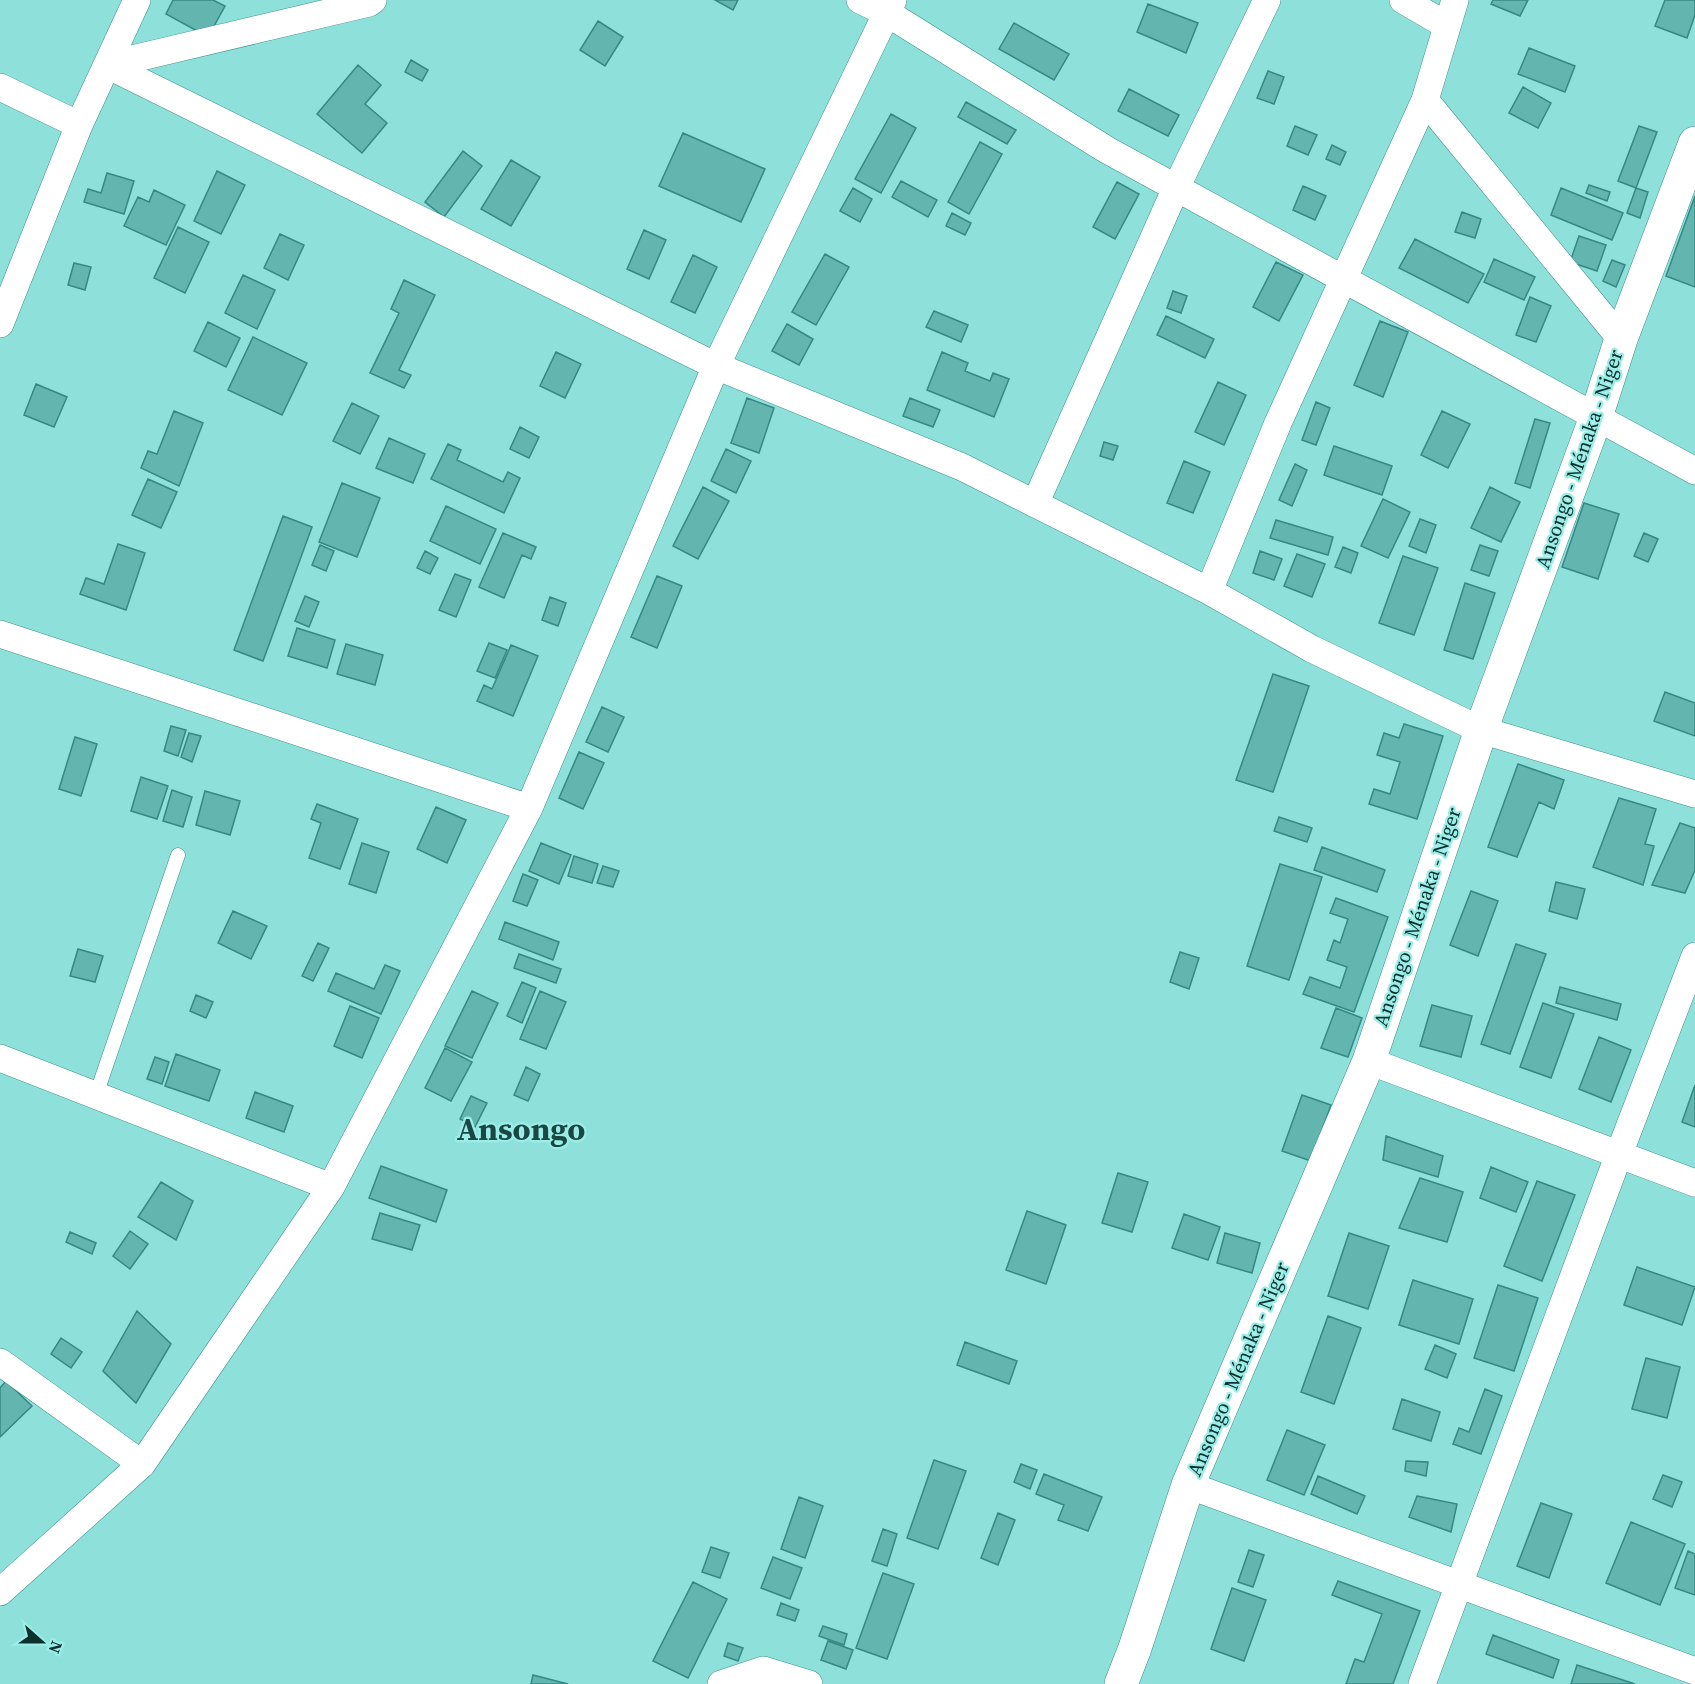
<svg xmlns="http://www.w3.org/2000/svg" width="1695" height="1684" viewBox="0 0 1695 1684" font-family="'Source Serif 4',serif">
	<rect width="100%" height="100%" fill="#8ee1db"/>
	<path fill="#63b6b0" stroke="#348984" stroke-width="1.5" d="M173 0H213L225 6 208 37 166 14Z
		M715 0H738L733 10Z
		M1493 0H1528L1520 16 1491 4Z
		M1665 0H1695V15L1687 38 1655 26Z
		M1148 4 1198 23 1186 53 1137 32Z
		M598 21 623 37 605 66 580 50Z
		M1014 23 1069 54 1054 80 999 49Z
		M1529 48 1575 66 1565 92 1518 74Z
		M411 60 428 70 422 81 405 72Z
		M358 65 381 85 365 104 387 123 362 153 317 114Z
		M1268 71 1284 77 1274 104 1257 98Z
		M1523 87 1551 103 1538 128 1509 113Z
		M1129 89 1179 115 1168 136 1118 111Z
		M966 102 1016 130 1007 144 958 117Z
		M891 114 916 128 881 193 855 179Z
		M1295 126 1317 135 1308 155 1287 146Z
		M1639 126 1657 132 1636 188 1618 181Z
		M683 133 765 169 741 222 659 186Z
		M980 142 1002 154 969 214 948 202Z
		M1332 145 1346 152 1340 165 1326 159Z
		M463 151 482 166 444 217 425 202Z
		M511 160 540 177 511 226 481 209Z
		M217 171 245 185 221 234 194 221Z
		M107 173 134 181 124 214 84 202 88 189 101 193Z
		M901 181 937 200 928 217 892 197Z
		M1117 182 1139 194 1115 239 1093 227Z
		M1589 185 1610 192 1607 201 1586 193Z
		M1303 186 1326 196 1315 220 1293 210Z
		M853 188 872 199 860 222 840 211Z
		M1561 188 1623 213 1612 240 1551 215Z
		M1636 188 1648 192 1640 218 1627 213Z
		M154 190 185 205 166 245 124 226 138 197 149 202Z
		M1695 196V287L1666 276Z
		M1462 212 1481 219 1475 238 1455 232Z
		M952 213 971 223 965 235 946 226Z
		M178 227 209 242 185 293 154 278Z
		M644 230 666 240 649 279 627 269Z
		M280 234 304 245 288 280 264 268Z
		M1579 236 1606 245 1597 271 1570 262Z
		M1415 239 1484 274 1468 303 1399 268Z
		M825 254 849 267 816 325 792 312Z
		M693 255 717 267 695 313 671 302Z
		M1494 259 1535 277 1524 300 1484 282Z
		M1612 260 1625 265 1616 287 1603 281Z
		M1276 262 1303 275 1279 321 1253 307Z
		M74 263 91 267 85 290 68 285Z
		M243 275 275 290 257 329 225 313Z
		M404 280 435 295 399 370 411 375 404 388 370 373 399 313 391 309Z
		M1173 291 1187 296 1181 313 1167 308Z
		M1530 297 1551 306 1536 342 1516 335Z
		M934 311 968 325 961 342 926 327Z
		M1166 316 1214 339 1205 358 1157 335Z
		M1380 321 1408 332 1383 397 1354 385Z
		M208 322 240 338 226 367 194 351Z
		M787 324 813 339 799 365 772 351Z
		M253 337 307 363 282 415 228 390Z
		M556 352 581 364 565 398 540 386Z
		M942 352 968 363 965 371 990 381 993 373 1009 379 994 417 927 390Z
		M1218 382 1246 395 1224 445 1195 432Z
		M36 384 67 397 54 427 24 415Z
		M747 398 774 408 759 453 731 443Z
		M910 398 940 410 933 427 903 416Z
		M1316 402 1330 408 1316 445 1302 440Z
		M352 403 379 416 360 454 333 441Z
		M174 411 203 423 179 486 141 468 148 451 157 454Z
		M1442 411 1470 424 1448 468 1421 455Z
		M1535 419 1550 423 1530 488 1515 483Z
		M520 427 539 437 529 458 510 449Z
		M389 438 425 454 413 483 376 468Z
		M1104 442 1118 446 1113 460 1100 456Z
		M448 444 461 450 457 460 503 482 508 472 520 478 504 513 431 479Z
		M1334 446 1392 466 1382 495 1324 475Z
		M726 449 751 461 736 493 711 481Z
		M1184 461 1210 472 1193 513 1167 503Z
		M1295 464 1307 470 1292 506 1279 500Z
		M148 479 177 492 161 528 132 515Z
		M342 483 380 498 357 557 319 542Z
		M703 487 729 501 698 559 673 546Z
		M1490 487 1520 502 1501 542 1471 528Z
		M1383 499 1410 512 1388 558 1361 546Z
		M1584 503 1619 514 1598 579 1562 567Z
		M446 506 496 529 480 564 430 541Z
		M283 516 312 527 263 661 234 650Z
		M1420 519 1436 525 1426 553 1409 546Z
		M1276 520 1333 537 1328 555 1270 538Z
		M503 533 536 547 531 559 522 555 504 598 479 587Z
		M1644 533 1658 539 1648 562 1634 556Z
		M118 544 145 553 126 610 80 594 86 578 104 584Z
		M320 545 334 551 326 571 312 565Z
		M1480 545 1498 551 1489 576 1471 570Z
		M1343 547 1358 553 1351 573 1335 567Z
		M425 551 438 558 430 574 417 568Z
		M1260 551 1282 559 1274 580 1253 573Z
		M1297 554 1325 564 1312 597 1284 586Z
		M1403 556 1438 568 1414 635 1379 623Z
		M455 574 471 580 456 617 439 610Z
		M657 576 682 586 657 648 631 637Z
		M1465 583 1495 593 1473 659 1444 650Z
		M305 596 319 602 309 627 295 621Z
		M550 597 566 603 558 626 542 620Z
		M297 628 335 640 327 668 288 656Z
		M489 643 507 650 495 678 477 671Z
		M346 644 383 655 375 685 337 674Z
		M511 645 538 656 513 716 477 701 484 685 492 689Z
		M1273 674 1309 686 1273 792 1236 780Z
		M1665 692 1695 703V736L1654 721Z
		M602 707 624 717 608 752 586 742Z
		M1404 724 1443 736 1417 819 1369 804 1374 789 1390 794 1400 762 1377 755 1384 733 1399 738Z
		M171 726 186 730 178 756 164 751Z
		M189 733 201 736 192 762 181 757Z
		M75 737 97 744 81 796 59 789Z
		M579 752 604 763 583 809 559 798Z
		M1518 764 1564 780 1554 809 1539 802 1517 857 1488 847Z
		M141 777 168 786 157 819 131 811Z
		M172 790 192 797 183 827 163 821Z
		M205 791 240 801 230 835 196 825Z
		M1619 798 1656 809 1645 844 1654 846 1643 885 1593 867Z
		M317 804 358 819 340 869 309 858 321 823 311 819Z
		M436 807 466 820 447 863 417 849Z
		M1279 817 1312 828 1307 842 1274 831Z
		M1680 823 1695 828V870L1685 893 1652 885Z
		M362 843 389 852 376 893 349 884Z
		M541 843 571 855 559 884 529 871Z
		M1322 847 1385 870 1377 892 1314 870Z
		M574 856 598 864 592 883 568 876Z
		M1280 864 1322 877 1289 980 1247 966Z
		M603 866 619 871 613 887 597 883Z
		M523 874 538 880 527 906 513 901Z
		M1556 882 1585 889 1577 919 1549 911Z
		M1471 891 1498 901 1478 956 1450 945Z
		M1336 898 1388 917 1354 1012 1303 994 1310 977 1340 988 1347 967 1327 960 1334 940 1340 943 1348 919 1330 913Z
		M233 911 267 926 251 959 218 943Z
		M505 922 559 942 553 960 499 939Z
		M318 943 329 948 313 981 302 976Z
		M1516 944 1546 954 1510 1054 1481 1044Z
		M78 949 103 956 95 982 70 976Z
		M1180 952 1199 958 1189 989 1170 982Z
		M519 954 561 969 556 983 514 968Z
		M385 965 400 971 381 1014 328 991 336 973 374 989Z
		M522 982 536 988 522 1023 507 1016Z
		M1560 987 1621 1004 1617 1020 1556 1003Z
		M472 991 498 1003 472 1058 445 1046Z
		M540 991 566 1002 546 1049 520 1039Z
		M196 995 213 1002 206 1018 190 1011Z
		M1543 1003 1574 1014 1551 1078 1520 1067Z
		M1432 1005 1472 1016 1461 1057 1420 1046Z
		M350 1006 379 1018 362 1058 334 1046Z
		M1336 1008 1362 1018 1348 1057 1321 1048Z
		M1599 1037 1631 1050 1611 1102 1579 1089Z
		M445 1048 472 1062 451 1101 425 1088Z
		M176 1054 220 1070 209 1101 165 1086Z
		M155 1057 169 1062 162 1084 147 1079Z
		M526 1067 540 1074 528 1101 514 1095Z
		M1695 1085V1127L1682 1122Z
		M255 1092 293 1106 284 1132 246 1118Z
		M1302 1095 1331 1105 1311 1161 1282 1151Z
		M471 1096 487 1103 475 1127 460 1119Z
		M1386 1136 1443 1156 1438 1177 1383 1160Z
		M381 1166 447 1190 436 1222 369 1198Z
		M1491 1167 1528 1182 1516 1212 1480 1198Z
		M1118 1173 1148 1182 1132 1232 1102 1223Z
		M1420 1178 1463 1192 1447 1242 1399 1228Z
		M1537 1181 1575 1195 1542 1281 1504 1266Z
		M161 1182 193 1201 176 1240 138 1217Z
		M1027 1211 1066 1225 1046 1284 1006 1270Z
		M380 1213 420 1225 412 1250 372 1239Z
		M1184 1214 1220 1227 1208 1260 1172 1248Z
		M130 1231 148 1244 130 1269 113 1256Z
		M70 1232 96 1243 92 1254 66 1242Z
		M1225 1233 1260 1243 1252 1273 1217 1263Z
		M1349 1233 1389 1246 1368 1309 1328 1296Z
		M1637 1267 1695 1287 1682 1325 1624 1305Z
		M1413 1280 1473 1299 1459 1344 1399 1325Z
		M1498 1285 1538 1298 1514 1371 1474 1358Z
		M137 1311 171 1344 136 1403 103 1371Z
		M1328 1316 1361 1328 1334 1404 1301 1392Z
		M61 1338 82 1352 71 1368 51 1354Z
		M965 1342 1017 1361 1009 1384 957 1365Z
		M1435 1345 1456 1354 1447 1378 1425 1369Z
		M1646 1358 1680 1367 1667 1418 1632 1409Z
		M6 1381 32 1406 0 1437V1388Z
		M1485 1389 1502 1396 1481 1454 1453 1444 1459 1428 1469 1432Z
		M1402 1399 1440 1412 1431 1441 1393 1429Z
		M1287 1430 1325 1445 1304 1495 1267 1480Z
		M934 1460 966 1471 938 1549 907 1538Z
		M1406 1461 1428 1462 1426 1476 1405 1471Z
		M1021 1464 1037 1470 1030 1489 1014 1482Z
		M1044 1474 1102 1497 1088 1531 1058 1520 1064 1505 1036 1494Z
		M1663 1475 1682 1482 1672 1507 1653 1499Z
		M1318 1476 1365 1496 1357 1514 1311 1494Z
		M1417 1496 1457 1504 1451 1532 1409 1517Z
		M799 1497 823 1506 805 1558 781 1549Z
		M1541 1503 1572 1514 1549 1578 1517 1566Z
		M998 1513 1015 1520 998 1565 981 1558Z
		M1631 1522 1685 1544 1660 1605 1606 1583Z
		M883 1529 897 1534 887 1566 872 1561Z
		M711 1547 729 1553 720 1578 702 1572Z
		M1249 1550 1264 1555 1253 1587 1238 1582Z
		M1688 1551 1695 1554V1595L1675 1588Z
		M773 1557 802 1568 790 1599 761 1588Z
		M883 1573 914 1584 887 1659 856 1648Z
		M1338 1581 1420 1611 1393 1684H1346L1355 1659 1364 1662 1382 1614 1332 1595Z
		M693 1582 727 1599 688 1678 653 1661Z
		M1232 1588 1266 1600 1244 1661 1211 1649Z
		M781 1603 799 1610 795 1621 777 1615Z
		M823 1626 847 1634 844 1645 819 1636Z
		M1493 1635 1559 1660 1553 1678 1486 1654Z
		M828 1641 853 1650 846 1669 821 1660Z
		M728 1643 743 1648 738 1661 724 1656Z
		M1577 1665 1635 1684H1571Z
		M533 1675 568 1684H531Z"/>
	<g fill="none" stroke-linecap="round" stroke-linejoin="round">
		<defs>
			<path id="service" d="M96 1095 178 855"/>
			<path id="minor" d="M860 0 887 13 1107 150 1695 471
				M1403 0 1446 25
				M107 65 716 366 962 467 1209 591 1312 649 1481 730 1695 794
				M107 65 369 3 373 0
				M0 87 79 125
				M1425 100 1621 339
				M0 324 79 125 137 0
				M1035 504 1176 188 1267 0
				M1209 591 1278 423 1425 100 1455 0
				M0 634 529 808
				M0 1058 331 1187
				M1369 1061 1695 1183
				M0 1362 142 1464
				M1188 1485 1695 1671
				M0 1592 142 1464 331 1187 529 808 716 366 893 0
				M721 1684 763 1670 809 1684
				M1422 1684 1619 1154 1695 956"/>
			<path id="secondary" d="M1121 1684 1135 1648 1188 1485 1369 1061 1481 730 1596 417 1621 339 1695 143"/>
		</defs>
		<use href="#service" stroke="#3a8f8a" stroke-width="15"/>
		<use href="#minor" stroke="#3a8f8a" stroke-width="28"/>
		<use href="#secondary" stroke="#3a8f8a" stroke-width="34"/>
		<use href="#service" stroke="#fff" stroke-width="14"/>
		<use href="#minor" stroke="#fff" stroke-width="27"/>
		<use href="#secondary" stroke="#fff" stroke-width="33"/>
	</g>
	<g text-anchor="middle" stroke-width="4.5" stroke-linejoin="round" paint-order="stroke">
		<g font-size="20" fill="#0c302e" stroke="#9beee8">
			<text transform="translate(1579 459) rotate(-71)" y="7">Ansongo - Ménaka - Niger</text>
			<text transform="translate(1417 917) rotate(-71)" y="7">Ansongo - Ménaka - Niger</text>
			<text transform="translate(1238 1369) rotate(-67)" y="7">Ansongo - Ménaka - Niger</text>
		</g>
		<g font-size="32" font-weight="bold" fill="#1a4744" stroke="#9beee8">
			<text x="521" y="1140">Ansongo</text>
		</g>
	</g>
	<g transform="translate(42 1642) rotate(111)" stroke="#9beee8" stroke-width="4.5" paint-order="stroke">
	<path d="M0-4.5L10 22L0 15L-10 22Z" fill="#0c302e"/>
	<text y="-9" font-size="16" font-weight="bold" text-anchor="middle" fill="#0c302e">N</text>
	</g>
</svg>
